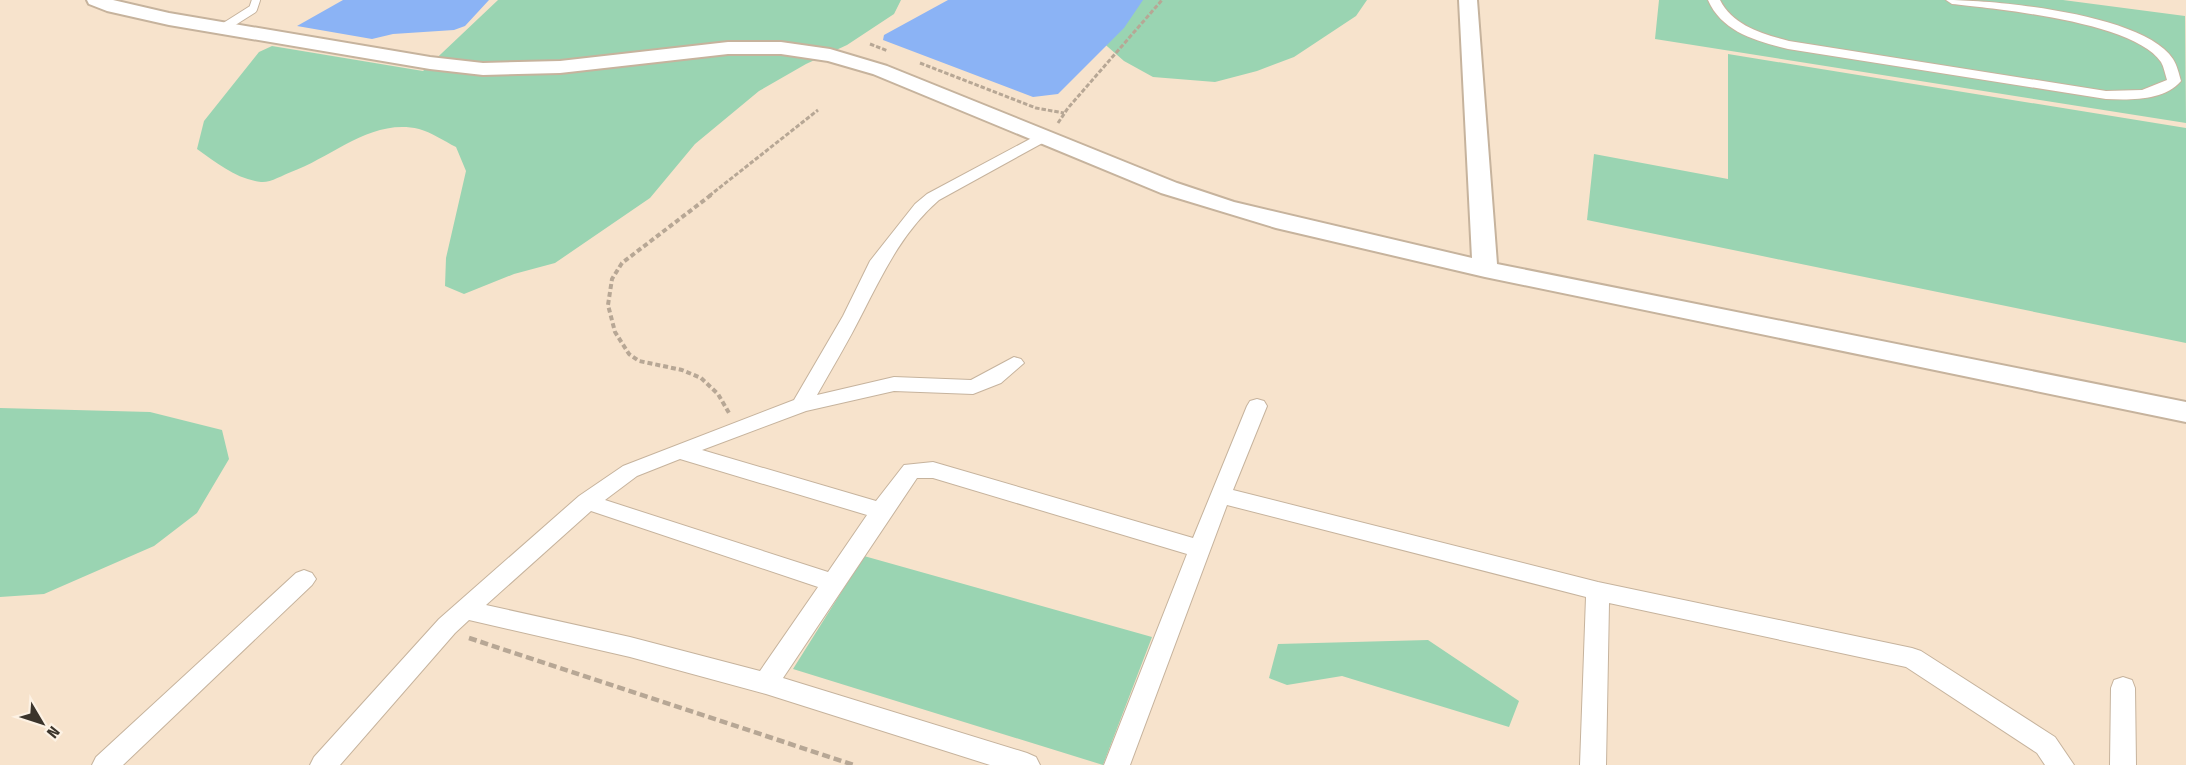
<svg xmlns="http://www.w3.org/2000/svg" width="2186" height="765" viewBox="0 0 2186 765" font-family="'Fira Sans Condensed',sans-serif">
	<rect width="100%" height="100%" fill="#f7e3cc"/>
	<path fill="#9ad4b2" d="M498 0H901L894 14 847 45 806 64 759 91 695 144 650 198 555 263 514 274 464 294 445 286 446 258 466 171 456 147C444 141 431 132 419 129 371 118 333 157 291 172 283 175 270 183 261 182 236 179 217 163 197 149L204 121 259 52 272 46 423 71Z
		M1082 0H1367L1356 16 1294 57 1257 71 1215 82 1153 77 1124 61 1092 33Z
		M1659 0H2063L2185 16 2186 123 1655 39Z
		M1728 54 2186 128V343L1587 220 1594 154 1728 179Z
		M0 408 150 412 222 430 229 459 197 513 154 546 44 594 0 597Z
		M864 556 1152 637 1103 765 793 669Z
		M1428 640 1519 701 1509 727 1342 676 1287 685 1269 678 1278 644Z"/>
	<path fill="#8bb3f5" d="M343 0H489L465 26 454 30 393 34 372 39 297 26Z
		M948 0H1143L1124 28 1058 94 1033 97 883 40 884 35Z"/>
	<g fill="none" stroke-linecap="round" stroke-linejoin="round">
		<defs>
			<path id="lane" d="M223 28 253 9 256 0"/>
			<path id="street" d="M1708 0H1720C1733 26 1763 34 1789 41L2106 91 2142 90 2167 80C2165 74 2164 67 2161 62 2134 22 1999 9 1952 4L1946 0C1996 0 2144 14 2173 59 2177 65 2179 74 2181 81 2164 101 2130 100 2106 99L1788 49C1756 41 1722 32 1708 0Z
				M1043 132 1048 134 1051 137 1048 140 939 200C903 231 883 273 862 314 848 342 832 368 817 395L894 377 971 380 1014 357 1021 359 1024 363 1001 383 973 394 894 391 806 411 702 450 876 501 904 465 933 462 1193 538 1247 406 1250 401 1257 399 1264 401 1267 406 1233 490 1598 582 1912 648 1921 651 2055 737 2074 765H2045L2037 753 1906 667 1609 603 1606 765H1580L1586 597 1227 505 1130 765H1104L1187 554 933 478H917L783 678 1027 753 1036 757 1040 765H990L766 694 630 657 469 620 455 633 340 765H310L314 757 439 619 579 496 623 466 794 400 843 316 870 261 915 204 927 194ZM680 459 867 515 828 572 605 500 637 476ZM591 511 818 587 760 671 630 637 486 605Z
				M304 570 312 573 316 579 312 585 123 765H92L96 757 296 573Z
				M2123 677 2132 680 2135 688 2136 765H2110L2111 688 2114 680Z"/>
			<path id="secondary" d="M87 0H113L169 13 430 57 483 63 560 61 728 42H781L830 49 887 66 1177 183 1234 202 1472 258 1459 0H1477L1497 264 2186 402V422L1485 277 1276 228 1161 193 873 74 828 61 781 54H728L560 73 483 75 430 69 169 25 107 11 89 4Z"/>
		</defs>
		<use href="#lane" stroke="#c6b39d" stroke-width="10"/>
		<use href="#street" stroke="#c6b39d" stroke-width="2"/>
		<use href="#secondary" stroke="#c6b39d" stroke-width="4"/>
		<path stroke="#b7a795" stroke-width="3" stroke-dasharray="4.5 2" stroke-linecap="butt" d="M870 44 888 51
			M920 63 1036 108 1064 113
			M1058 123 1068 108 1162 0
			M709 196 818 110"/>
		<path stroke="#b7a795" stroke-width="4" stroke-dasharray="5 3" stroke-linecap="butt" d="M711 195 622 263 612 279 608 305 615 332 629 354 639 361 682 370 701 378 718 394 729 413"/>
		<path stroke="#b7a795" stroke-width="4.5" stroke-dasharray="8 4" stroke-linecap="butt" d="M469 638 854 765"/>
		<use href="#lane" stroke="#fff" stroke-width="8"/>
		<use href="#street" fill="#fff" fill-rule="evenodd"/>
		<use href="#secondary" fill="#fff" fill-rule="evenodd"/>
	</g>
	<g transform="translate(42 723) rotate(129)" stroke="#fdf2e4" stroke-width="4.5" paint-order="stroke">
	<path d="M0-4.5L10 22L0 15L-10 22Z" fill="#3b342b"/>
	<text y="-9" font-size="16" font-weight="bold" text-anchor="middle" fill="#3b342b">N</text>
	</g>
</svg>
